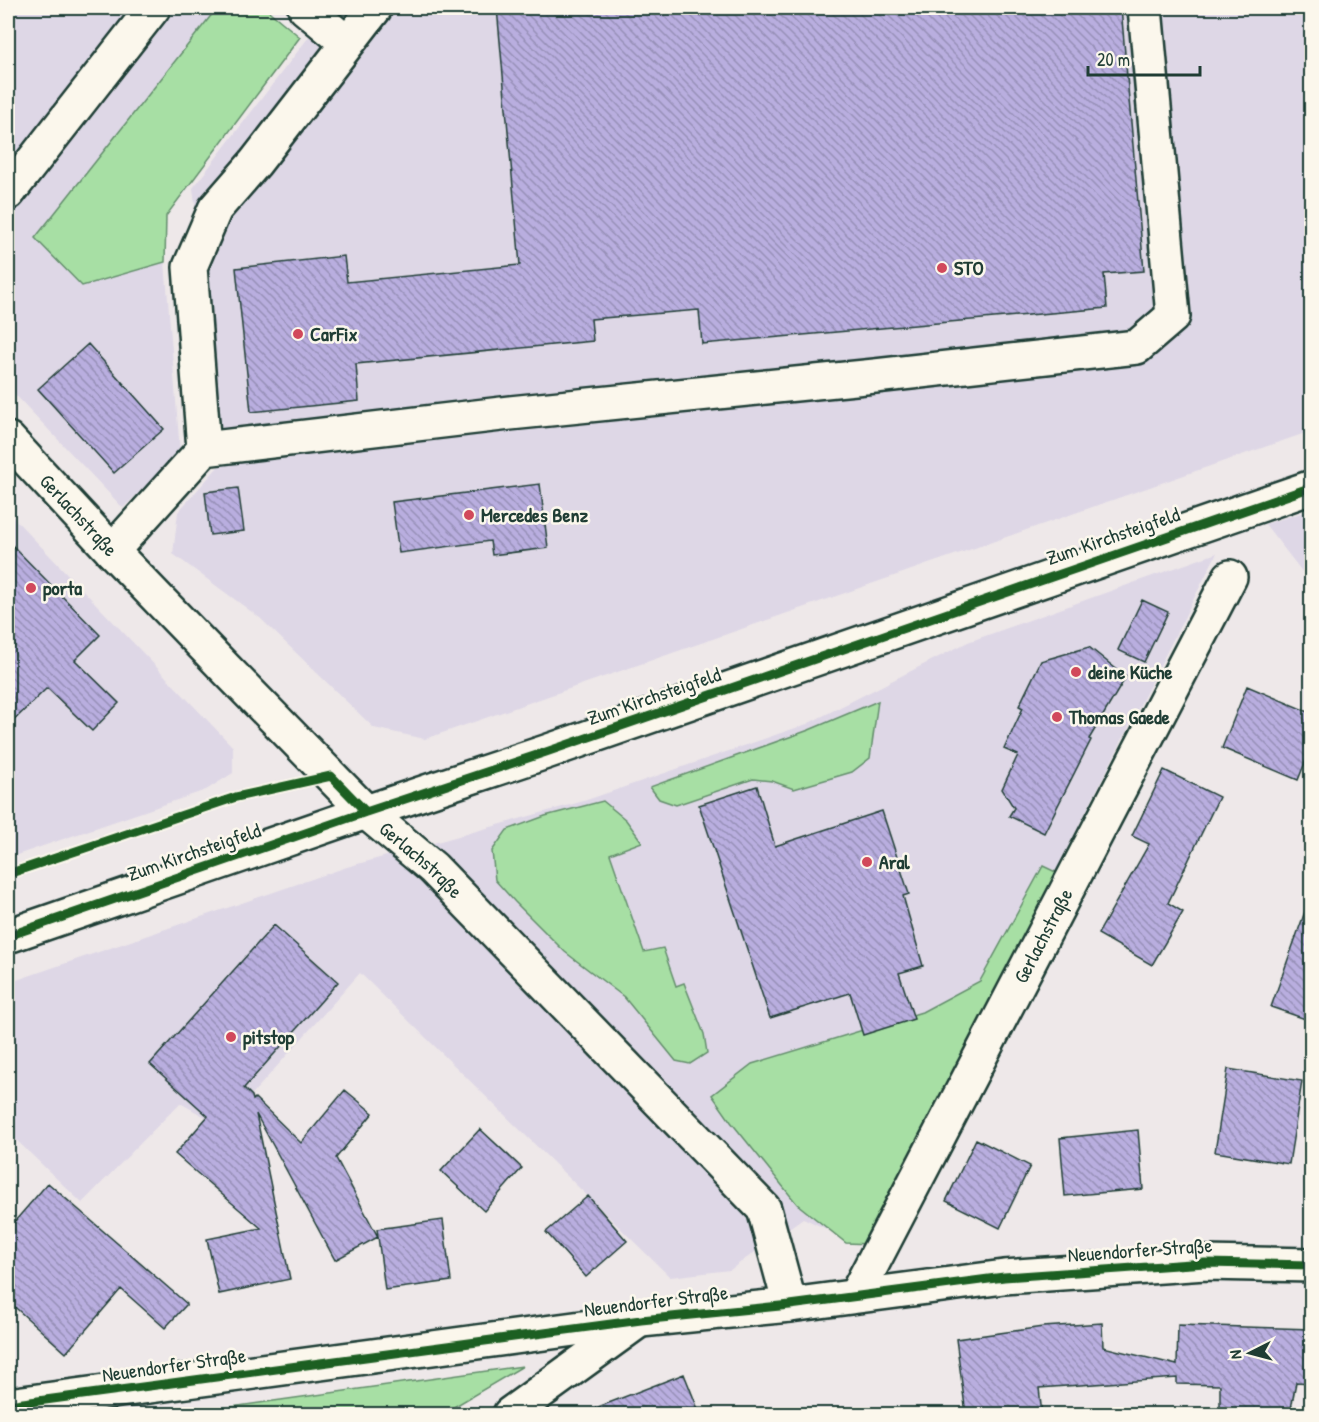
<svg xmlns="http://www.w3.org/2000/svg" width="1319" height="1422" viewBox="0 0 1319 1422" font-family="'Patrick Hand',sans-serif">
	<defs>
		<pattern id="building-back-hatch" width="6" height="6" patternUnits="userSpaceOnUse" patternTransform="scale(1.5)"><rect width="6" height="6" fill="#b9aedf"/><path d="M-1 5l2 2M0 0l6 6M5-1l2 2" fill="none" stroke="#968fb6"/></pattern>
	</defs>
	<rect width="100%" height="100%" fill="#eee8e9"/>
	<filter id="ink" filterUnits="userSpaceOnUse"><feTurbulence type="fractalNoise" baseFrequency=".0167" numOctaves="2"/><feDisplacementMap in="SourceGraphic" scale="12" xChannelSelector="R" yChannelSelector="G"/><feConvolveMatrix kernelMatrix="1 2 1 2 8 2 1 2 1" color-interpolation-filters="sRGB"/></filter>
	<g filter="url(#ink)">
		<path fill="#ded7e6" d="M8 8H217L35 238 82 286 165 262 180 452 123 508 8 387Z
			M331 8H1311V431L425 739 374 728 260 618 173 554 178 512 225 459 193 188Z
			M1311 510H1312L1311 583 1265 524Z
			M8 512 233 747V773L206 790 8 858Z
			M1217 553 865 1247 803 1218 730 1270 670 1277 360 973 223 1127 180 1103 82 1203 8 1132V983L347 867 584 801 807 724 968 642Z"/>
		<path fill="#a7dfa4" stroke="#638e6c" stroke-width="1.5" d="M217 8H265L300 37 166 216 165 262 82 286 35 238Z
			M878 701 870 758 852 772 794 789 772 781 753 779 676 805 659 799 650 787 809 730Z
			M603 801 626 820 642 842 610 854 644 952 663 948 676 986 684 983 704 1034 707 1053 690 1064 676 1061 624 997 565 952 515 902 495 880 492 851 507 830 545 816Z
			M1043 866 1060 874 870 1244 846 1243 797 1204 731 1122 712 1095 752 1064 922 1012 980 981Z
			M523 1366 442 1414H182Z"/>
		<path fill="url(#building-back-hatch)" stroke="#1f3d34" stroke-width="1.5" d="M497 8H1121L1144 271 1104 274 1107 308 702 344 699 310 591 319 593 341 356 364 359 401 251 412 236 268 344 256 347 282 520 265Z
			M88 344 164 429 114 473 38 389Z
			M540 484 548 548 492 555 490 541 399 553 392 502Z
			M238 488 244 531 210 535 205 492Z
			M8 541 100 635 75 660 119 703 92 731 47 688 8 726Z
			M1142 600 1168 612 1144 662 1118 650Z
			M1089 647 1126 677 1089 739 1091 740 1044 833 1009 816 1014 808 1002 789 1018 755 1004 749 1023 708 1019 706 1041 661Z
			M1247 686 1311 713V748L1298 780 1222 748Z
			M1164 770 1219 797 1168 903 1183 912 1152 965 1098 934 1149 844 1132 836Z
			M757 786 775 846 882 811 909 894 903 896 923 966 899 973 914 1019 863 1035 850 993 770 1018 699 805Z
			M1307 906H1311V1021L1271 1007Z
			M274 925 338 982 244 1088 252 1096 253 1100 255 1098 301 1143 345 1090 373 1113 336 1158 378 1237 335 1260 256 1114 290 1279 219 1294 207 1239 261 1228 175 1154 208 1116 150 1064Z
			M1228 1069 1302 1081 1289 1164 1215 1152Z
			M480 1129 522 1168 484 1211 441 1171Z
			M1138 1130 1143 1189 1065 1196 1060 1138Z
			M976 1139 1030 1166 1000 1228 946 1201Z
			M48 1183 187 1304 165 1328 121 1289 66 1353 8 1301V1229Z
			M588 1196 627 1241 586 1277 546 1232Z
			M443 1220 451 1281 385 1290 377 1229Z
			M1102 1323 1103 1347 1177 1365 1178 1325 1311 1329V1383L1296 1382 1290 1414H1220V1385L1177 1384V1378L1039 1388 1042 1414H966L956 1339 1043 1327Z
			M684 1374 700 1414H585V1412Z"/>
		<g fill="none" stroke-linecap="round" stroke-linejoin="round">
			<defs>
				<g id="minor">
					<path d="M305 8 347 43"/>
					<path d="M8 193 153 8"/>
					<path id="s1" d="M8 439 112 551 226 669 366 812 433 868 764 1209 790 1305"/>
					<path d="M204 449 190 267 215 209 255 163 375 8"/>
					<path d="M112 551 204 449 510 413 875 376 1137 347 1173 316 1145 8"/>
					<path d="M8 936 366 812 546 752 1312 487"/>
					<path id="s2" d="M856 1295 1230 577"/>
					<path d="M8 1405 641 1320 790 1305 1004 1277 1205 1263 1312 1265"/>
					<path d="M510 1414 637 1322"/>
				</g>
			</defs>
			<use href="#minor" stroke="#1f3d34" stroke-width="38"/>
			<use href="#minor" stroke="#fbf7ec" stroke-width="33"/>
			<defs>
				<path id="cycleway" d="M8 874 236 797 331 776 366 812
					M8 936 366 812 546 752 1312 487
					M8 1405 641 1320 790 1305 1004 1277 1205 1263 1312 1265"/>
			</defs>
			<use href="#cycleway" stroke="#fbf7ec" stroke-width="13"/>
			<use href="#cycleway" stroke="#1b5e20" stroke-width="9"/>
		</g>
	</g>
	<g fill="#d1495b" stroke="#fbf7ec" stroke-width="2">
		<circle cx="942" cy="268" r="6"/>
		<circle cx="298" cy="334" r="6"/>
		<circle cx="469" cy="515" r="6"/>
		<circle cx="31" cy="588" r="6"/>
		<circle cx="1076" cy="672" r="6"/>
		<circle cx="1057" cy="717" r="6"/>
		<circle cx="867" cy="862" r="6"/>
		<circle cx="231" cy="1037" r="6"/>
	</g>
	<g text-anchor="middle" stroke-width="5" stroke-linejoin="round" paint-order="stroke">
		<g font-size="20" font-weight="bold" fill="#1f3d34" stroke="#fbf7ec" text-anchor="start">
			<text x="954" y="275">STO</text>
			<text x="310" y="341">CarFix</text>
			<text x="481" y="522">Mercedes Benz</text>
			<text x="43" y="595">porta</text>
			<text x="1088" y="679">deine Küche</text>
			<text x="1069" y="724">Thomas Gaede</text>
			<text x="879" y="869">Aral</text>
			<text x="243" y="1044">pitstop</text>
		</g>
		<g font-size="20" fill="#1f3d34" stroke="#fbf7ec">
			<text dy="7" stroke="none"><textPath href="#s1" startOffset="104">Gerlachstraße</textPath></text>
			<text transform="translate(1113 536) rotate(-19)" y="7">Zum Kirchsteigfeld</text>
			<text transform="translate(654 696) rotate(-19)" y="7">Zum Kirchsteigfeld</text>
			<text transform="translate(194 852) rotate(-19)" y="7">Zum Kirchsteigfeld</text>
			<text dy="7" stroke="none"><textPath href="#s1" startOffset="590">Gerlachstraße</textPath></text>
			<text dy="7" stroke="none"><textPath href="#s2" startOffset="405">Gerlachstraße</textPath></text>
			<text transform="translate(1140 1250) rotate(-4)" y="7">Neuendorfer Straße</text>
			<text transform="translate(656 1301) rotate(-7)" y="7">Neuendorfer Straße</text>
			<text transform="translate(174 1365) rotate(-8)" y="7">Neuendorfer Straße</text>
		</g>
	</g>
	<rect width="1319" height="1422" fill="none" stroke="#fbf7ec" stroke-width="30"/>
	<rect x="15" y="15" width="1289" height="1392" fill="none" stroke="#1f3d34" stroke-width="2" filter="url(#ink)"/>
	<g transform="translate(1250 1353) rotate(264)" stroke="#fbf7ec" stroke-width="4.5" paint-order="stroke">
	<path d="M0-4.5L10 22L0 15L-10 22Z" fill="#1f3d34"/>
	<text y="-9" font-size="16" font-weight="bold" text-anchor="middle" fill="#1f3d34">N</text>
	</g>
	<path d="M1088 66v9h112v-9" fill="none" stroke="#1f3d34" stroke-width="3"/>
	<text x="1097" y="66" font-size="18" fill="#1f3d34" stroke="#fbf7ec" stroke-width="4.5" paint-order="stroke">20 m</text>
</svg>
